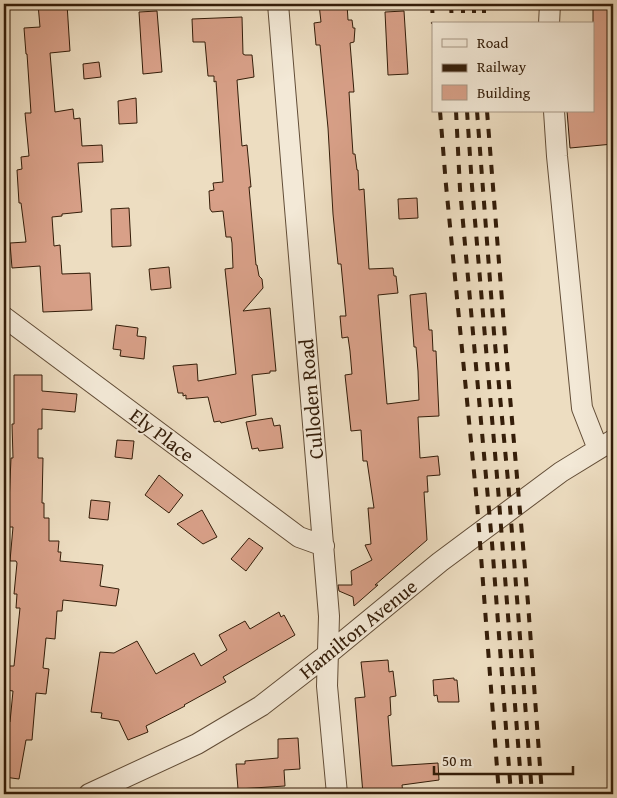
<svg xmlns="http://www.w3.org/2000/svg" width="617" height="798" viewBox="0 0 617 798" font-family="'Gentium Book Plus',serif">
	<rect width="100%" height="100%" fill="#edddc1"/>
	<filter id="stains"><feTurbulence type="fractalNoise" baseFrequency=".004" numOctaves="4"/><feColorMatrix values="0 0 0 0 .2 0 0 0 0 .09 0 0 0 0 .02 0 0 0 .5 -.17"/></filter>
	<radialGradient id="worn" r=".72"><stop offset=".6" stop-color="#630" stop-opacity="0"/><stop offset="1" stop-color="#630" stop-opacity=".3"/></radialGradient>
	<path fill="#d8a088" stroke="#341d09" d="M38 4H67L70 51 50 53 55 112 73 109 74 119 80 118 82 146 102 145 103 162 78 163 82 212 62 214V216L52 217 54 246 60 245 62 274 90 273 92 310 43 312 40 266 12 268 10 243 26 242 21 203H19L17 170 22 169 21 157 29 156 25 113H31L27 54H26L24 28 40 27Z
		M319 4H347L348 20H352L353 28H355L354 42 350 43 354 92H349L353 154H355L357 170H358L359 190 364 189 369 269 393 268 394 276H396L398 293 378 295 387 404 419 400 418 371 416 347H414L410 295 426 293 429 330H432L433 351H436L439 416 418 417 420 458 438 456 440 475 427 476 428 492H424L427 540 375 585H378L354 606 353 597 339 591 338 585H352L351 571 372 560 365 545 371 544 368 508H374L367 461H363L361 430 351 431 345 375 352 374 350 351 348 337 342 338 340 316H346L341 264H338L333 214 328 128 320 45H316L314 23 321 22Z
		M593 4H613V144L570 148 567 111H593Z
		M157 11 162 72 143 74 139 12Z
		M404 11 408 74 388 75 385 12Z
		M242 17 243 54 245 55H252L254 77 237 80 239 108 242 146 247 145 251 187H249L256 265H257L259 276 262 279 263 288 243 311 270 308 276 371H270V373L252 375 256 415 221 423 220 421 214 422 208 397 186 399V395L183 396V393H178L173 366 197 364 198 381 236 374 225 269 233 268 232 243 231 237H226L223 211 212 212 210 209 209 191 214 190 213 183 223 182 216 81 214 82V76H208L205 42H193L192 19Z
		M99 62 101 77 84 79 83 64Z
		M136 98 137 123 119 124 118 101Z
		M417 198 418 218 399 219 398 199Z
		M129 208 131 246 112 247 111 209Z
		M169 267 171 288 151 290 149 269Z
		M116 325 138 328 137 336 146 337 144 359 120 356 121 350 113 349Z
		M14 375H42V391L77 394 75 412 42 409V429H38V458H43L42 503H44V518H49V541H59L58 552H61L60 561 103 565 100 586 119 589 116 606 63 600 62 611H57L55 639 46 638 43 668 49 669 46 694 36 693 32 740H26L19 779 4 777V721L10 722 13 691 6 690V688H4V666H14L20 608H16L17 594H14L17 563 16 561H10L13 527H8L11 458H13L12 424H14Z
		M272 418 274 426 280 425 283 448 259 451 258 448 252 449 246 422Z
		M117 440 134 441 132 459 115 457Z
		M159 475 183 495 169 513 145 495Z
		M91 500 110 502 108 520 89 518Z
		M202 510 217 537 203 544 177 524Z
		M249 538 263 548 246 571 231 559Z
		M279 612 281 617 284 615 295 635 223 677 226 682 184 705 185 706 146 726 148 732 128 740 119 721 101 718 102 713 91 712 100 652 114 653 137 641 156 674 194 653 201 666 227 650 219 635 245 621 250 629Z
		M388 660 389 672 393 671 396 696 390 697 391 715 388 716 392 766 438 763 439 780 402 785 403 794H363L355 698 365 697 361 662Z
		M454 678V680H457L459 702H438L437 695 434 696 433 680Z
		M298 738 300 769 284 770 285 786 238 789 236 764H245V761L278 758V739Z"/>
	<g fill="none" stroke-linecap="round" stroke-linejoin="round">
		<defs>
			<path id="minor" d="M278 4 329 616 327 686 337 794
				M549 24 550 4
				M554 111 557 156 582 408 598 449
				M4 317 299 537 324 546
				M89 794 197 744 261 706 328 654 440 562 561 472 613 440"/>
		</defs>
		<use href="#minor" stroke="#624d37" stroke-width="22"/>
		<use href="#minor" stroke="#f3e9d7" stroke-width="20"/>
		<path stroke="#341d09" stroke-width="4" stroke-dasharray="9 9" stroke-linecap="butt" d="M432 4 433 24
			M451 4 452 24
			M463 4V24
			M474 4V24
			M484 4V24
			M440 111 446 185 477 503 499 794
			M456 111 460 189 492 543 511 794
			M467 111 472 186 498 488 522 794
			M477 111 494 333 508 481 532 794
			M487 111 506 351 528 603 542 794"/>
	</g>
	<g text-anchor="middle" stroke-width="4" stroke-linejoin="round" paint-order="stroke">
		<g font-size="20" fill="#341d09" stroke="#f3e9d7">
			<text transform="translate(311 399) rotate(-95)" y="7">Culloden Road</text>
			<text transform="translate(162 435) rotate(37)" y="7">Ely Place</text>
			<text transform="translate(358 629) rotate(-39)" y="7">Hamilton Avenue</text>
		</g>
	</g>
	<rect width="617" height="798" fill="none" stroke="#edddc1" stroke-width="20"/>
	<rect x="5" y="5" width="607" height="788" fill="none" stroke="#341d09" stroke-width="2.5"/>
	<rect x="10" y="10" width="597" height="778" fill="none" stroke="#341d09"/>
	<rect x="432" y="22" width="162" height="90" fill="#f3e9d7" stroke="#a79785"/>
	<rect x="442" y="39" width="25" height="8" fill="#f3e9d7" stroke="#a79785"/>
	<text x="477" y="48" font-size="15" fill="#341d09">Road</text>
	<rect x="442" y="64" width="25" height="8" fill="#341d09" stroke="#a79785"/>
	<text x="477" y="72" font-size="15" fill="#341d09">Railway</text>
	<rect x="442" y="85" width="25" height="15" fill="#d8a088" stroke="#a79785"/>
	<text x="477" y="98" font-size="15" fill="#341d09">Building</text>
	<path d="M434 766v8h139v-8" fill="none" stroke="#341d09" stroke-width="2.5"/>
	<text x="442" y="766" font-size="15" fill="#341d09" stroke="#f3e9d7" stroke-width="4" paint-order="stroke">50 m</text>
	<rect width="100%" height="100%" filter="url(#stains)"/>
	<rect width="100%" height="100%" fill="url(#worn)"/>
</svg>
